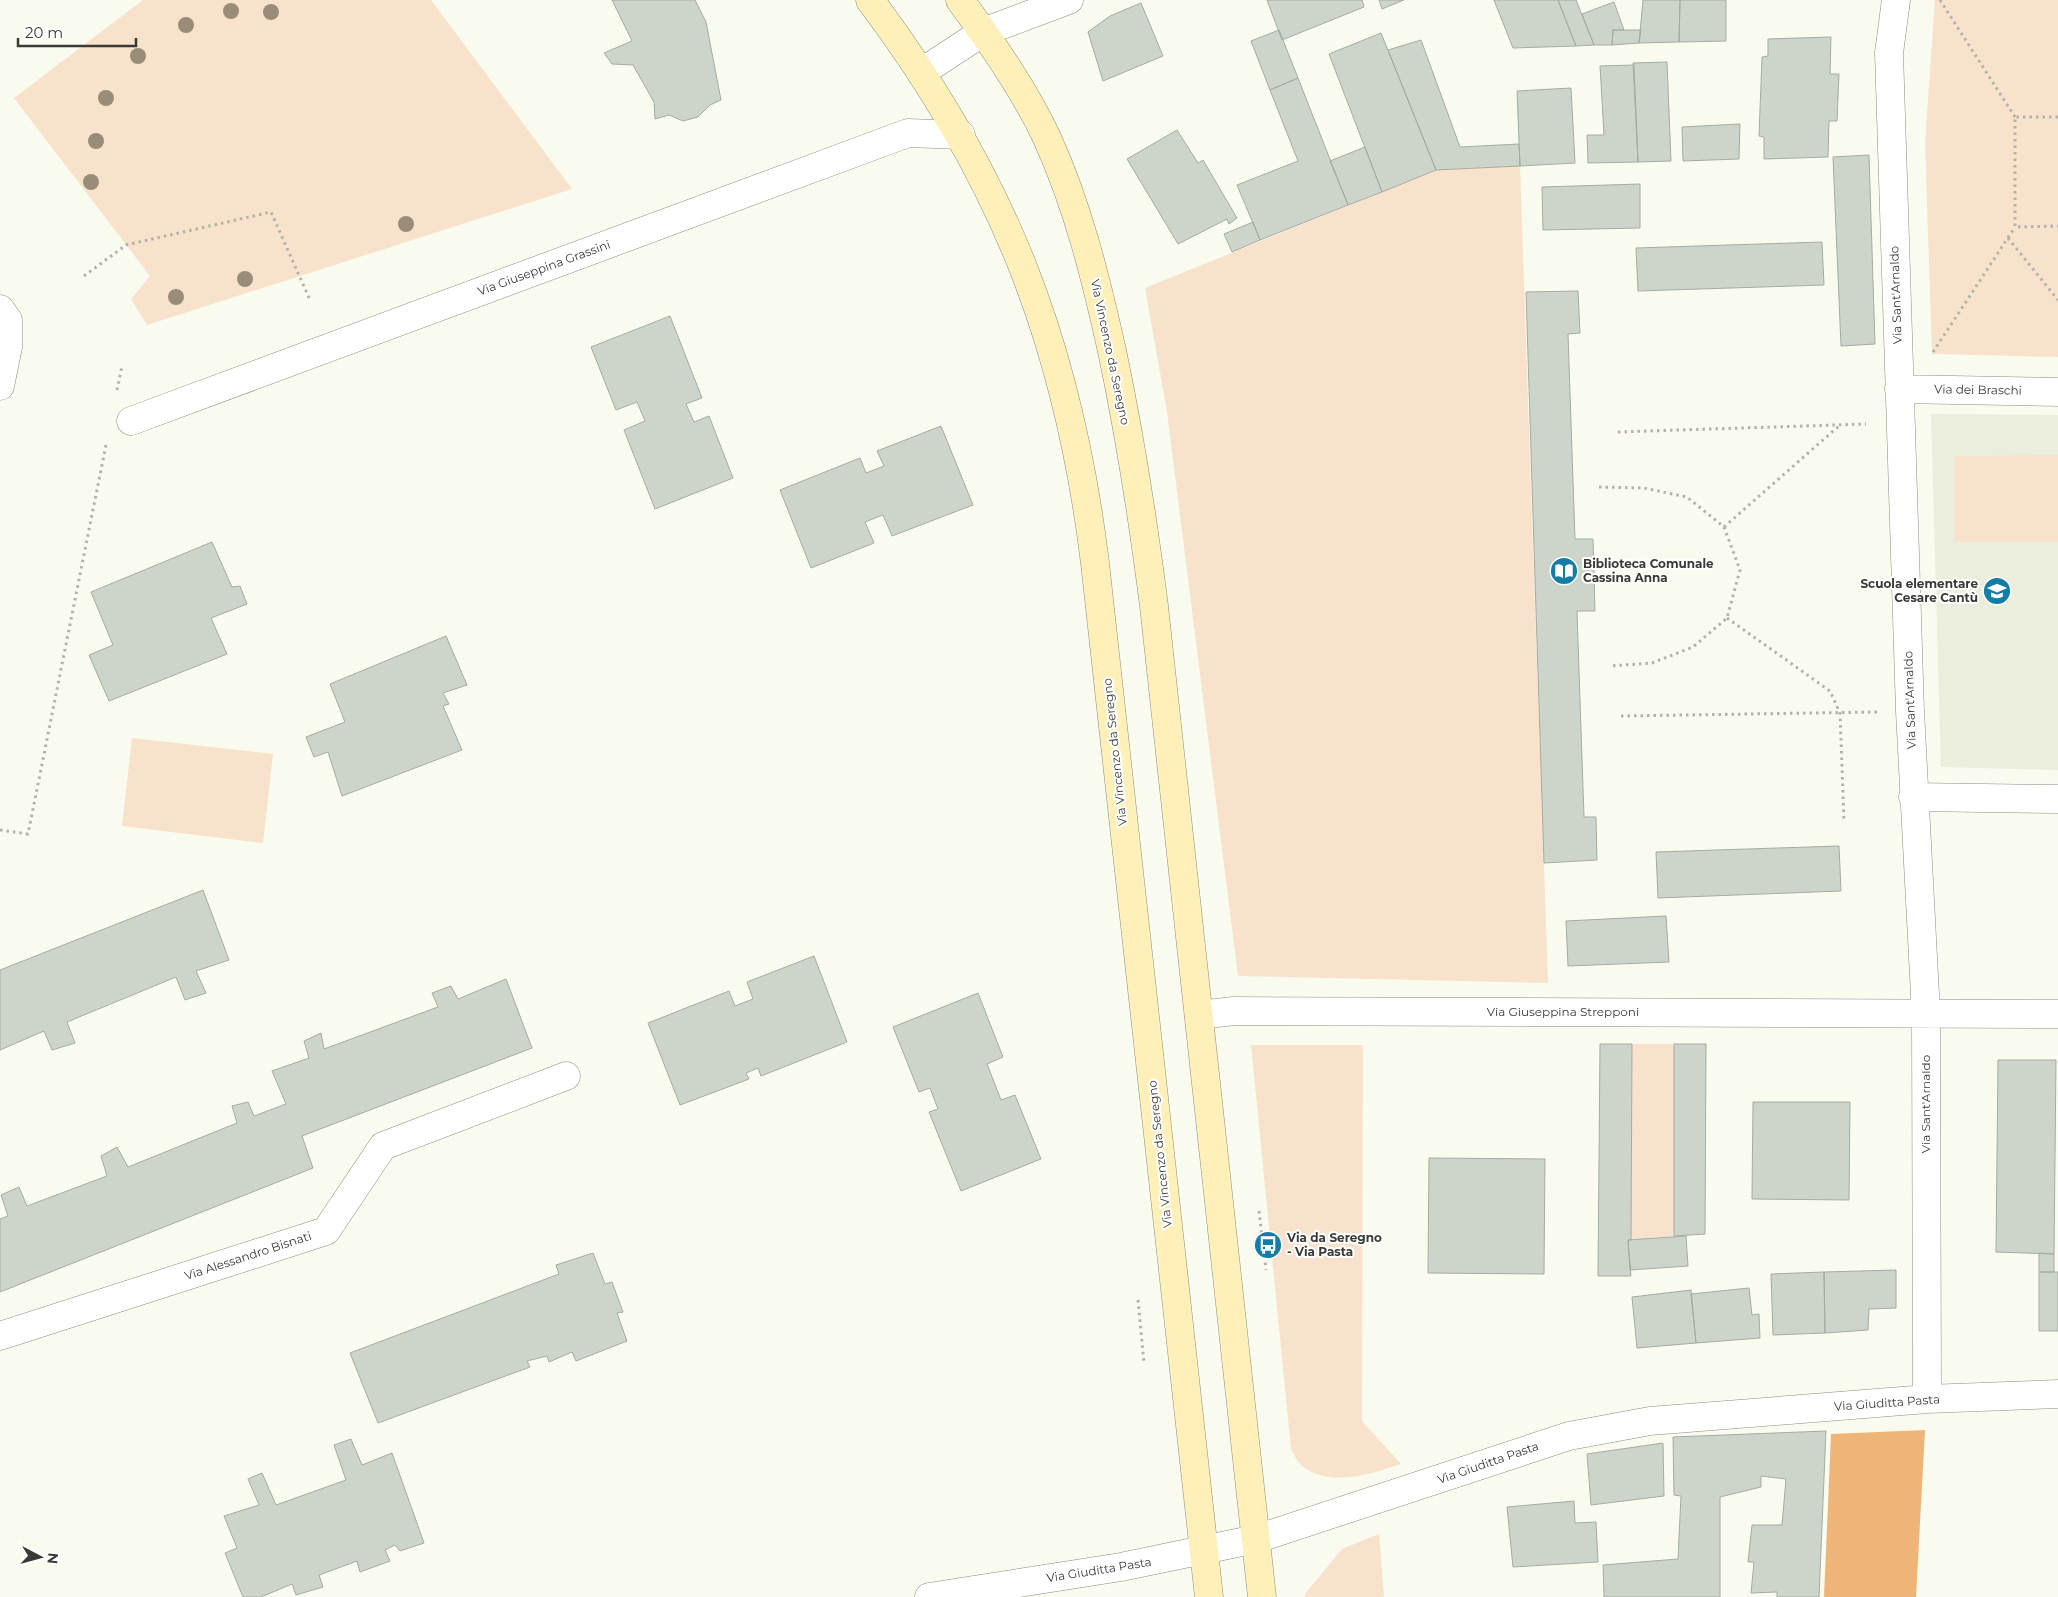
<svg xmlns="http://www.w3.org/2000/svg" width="2058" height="1597" viewBox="0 0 2058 1597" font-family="Montserrat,sans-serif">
	<rect width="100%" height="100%" fill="#f9fbef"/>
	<path fill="#ebeedc" d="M1931 414 2058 415V770L1941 767Z"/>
	<path fill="#f8e2cb" d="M143 0H431L572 189 147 325 131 299 150 276 14 98Z
		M1935 0H2058V357L1932 354 1925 142Z
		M1520 166 1548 983 1238 976 1167 412 1145 288 1436 170Z
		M2058 455V542H1954V456Z
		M132 738 273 754 263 843 122 826Z
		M1632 1044H1674V1236L1631 1240Z
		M1251 1045H1363L1362 1421 1401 1464C1370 1474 1331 1488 1302 1466 1297 1462 1294 1454 1291 1449Z
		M1379 1534 1384 1597H1305V1594L1342 1549Z"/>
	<path fill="#efb578" d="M1925 1430 1916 1597H1824L1831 1434Z"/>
	<path fill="#cdd4ca" stroke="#a5aca3" d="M612 0H695L706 22 721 100 710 105 698 117 683 121 669 115 655 119 654 102 633 65 612 64 604 53 632 41Z
		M1267 0H1362L1364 7 1282 40Z
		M1379 0H1404L1382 9Z
		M1494 0H1558L1576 46 1513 48Z
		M1558 0H1576L1594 45 1576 46Z
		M1643 0H1680L1679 42 1639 43Z
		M1680 0H1726V41L1679 42Z
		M1614 2 1624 30H1613L1612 45H1594L1582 14Z
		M1141 3 1163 56 1103 81 1088 32 1110 16Z
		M1279 30 1298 78 1270 90 1251 41Z
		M1613 30H1641L1639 43 1612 45Z
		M1381 33 1436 170 1382 192 1329 54Z
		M1831 37 1830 74H1839L1837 121H1829L1828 157 1764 159V137L1759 136 1762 57 1768 56V39Z
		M1421 40 1460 147 1519 144 1520 166 1436 170 1388 50Z
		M1667 62 1671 161 1638 162 1633 63Z
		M1634 65 1638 162 1588 163 1587 135H1604L1600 66Z
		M1298 78 1348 205 1260 240 1237 185 1298 161 1270 90Z
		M1571 88 1575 163 1520 166 1517 91Z
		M1740 124 1739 159 1683 161 1682 127Z
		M1177 130 1198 163 1203 160 1237 218 1229 224 1227 219 1178 244 1127 159Z
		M1365 147 1382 192 1348 205 1330 161Z
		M1869 155 1875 344 1841 346 1833 157Z
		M1640 184V228L1543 230 1542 187Z
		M1253 222 1260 240 1232 252 1224 234Z
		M1822 242 1824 285 1638 291 1636 248Z
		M1578 291 1580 333 1568 334 1575 539H1593L1595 611H1577L1584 817H1596L1597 860 1544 863 1526 292Z
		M670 316 702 398 686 404 694 422 709 416 733 478 655 509 624 430 645 421 637 402 616 410 591 347Z
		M941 426 973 505 892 536 883 515 865 522 874 543 811 568 780 490 860 458 866 473 884 466 877 451Z
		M212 542 232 587 240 586 247 604 211 618 227 654 109 701 89 655 113 645 91 592Z
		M446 636 467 685 443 693 449 704 443 706 462 750 342 796 328 752 314 757 306 737 345 722 330 684Z
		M1839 846 1841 891 1658 898 1656 852Z
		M203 890 229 960 196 971 206 993 185 1000 176 977 67 1022 75 1043 52 1050 44 1031 0 1050V970Z
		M1666 916 1669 962 1568 966 1566 921Z
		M814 956 847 1042 761 1076 758 1068 746 1073 749 1079 680 1105 648 1023 729 991 735 1006 753 999 747 982Z
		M506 979 532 1048 302 1136 313 1168 0 1292V1219L8 1216 1 1195 19 1187 27 1206 107 1176 101 1156 117 1147 128 1167 237 1123 232 1106 248 1102 254 1116 286 1104 272 1071 309 1058 304 1041 321 1033 324 1049 438 1007 432 993 451 986 458 999Z
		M978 993 1003 1057 987 1064 1001 1100 1015 1095 1041 1159 961 1191 929 1112 938 1109 930 1088 919 1092 893 1027Z
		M1600 1044H1632L1631 1240H1628L1631 1276H1598Z
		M1674 1044H1706L1705 1234 1674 1236Z
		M1998 1060H2056L2054 1254 1996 1252Z
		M1753 1102H1850L1849 1200 1752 1199Z
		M1429 1158 1545 1159 1544 1274 1428 1273Z
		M1686 1236 1688 1266 1630 1270 1628 1240Z
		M593 1253 605 1284 612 1282 623 1312 617 1313 627 1341 576 1361 572 1352 549 1362 547 1356 527 1361 530 1367 378 1423 350 1353 559 1274 556 1265Z
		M2039 1253 2054 1254V1272H2039Z
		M1896 1270V1308L1869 1309 1868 1330 1825 1333 1824 1272Z
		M1824 1272 1825 1333 1773 1335 1771 1274Z
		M2039 1272H2058V1331H2039Z
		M1749 1288 1752 1315 1759 1314 1760 1338 1696 1343 1691 1294Z
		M1691 1290 1696 1343 1637 1348 1632 1297Z
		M1826 1431 1819 1597H1777V1592L1751 1593 1754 1562H1748L1752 1525H1782L1786 1479 1761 1476V1487L1720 1497V1597H1604L1603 1565 1678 1559 1681 1496 1674 1495 1673 1437Z
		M351 1439 362 1465 392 1453 424 1543 400 1551 395 1545 385 1550 390 1561 360 1572 357 1561 319 1575 323 1587 296 1595 292 1584 261 1597H243L225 1553 237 1548 224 1516 259 1505 248 1479 262 1473 276 1505 346 1480 334 1445Z
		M1663 1443 1664 1496 1591 1505 1587 1454Z
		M1574 1501 1575 1523 1596 1522 1598 1562 1513 1567 1507 1507Z"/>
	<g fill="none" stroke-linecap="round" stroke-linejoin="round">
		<defs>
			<path id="street" d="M1896 0 1889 53 1910 711 1926 1014 1927 1399
				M922 72 983 32 1069 0
				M0 309 8 320V347L0 386
				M1899 389 2058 392
				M131 421 908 133 961 135
				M1913 797 2058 799
				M1199 1015 1234 1011 2058 1014
				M0 1336 326 1231 383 1146 566 1076
				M929 1597 1121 1567 1256 1539 1569 1436 1650 1421 1927 1399 2058 1394"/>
			<path id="secondary" d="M870 0C1003 177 1068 343 1095 563L1209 1597
				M960 0C992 44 1024 89 1047 138 1078 206 1096 279 1112 351 1130 436 1143 520 1154 606L1262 1597"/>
		</defs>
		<use href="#street" stroke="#8b8d83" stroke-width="29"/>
		<use href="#secondary" stroke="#8b8d83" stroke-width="29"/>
		<path stroke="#b1b3aa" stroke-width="3" stroke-dasharray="2.5 4" stroke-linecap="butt" d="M1940 0 2015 117
			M2058 117H2015V227L2058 226
			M2008 238 2058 300
			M84 276 126 245 271 212 310 300
			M1933 352 2015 227
			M117 390 122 366
			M1618 432 1866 424
			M1599 487 1644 488 1687 497 1724 527 1740 570 1727 618 1693 647 1652 663 1610 666
			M1724 527 1840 425
			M1727 618 1830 691 1840 713 1844 821
			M1621 716 1877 712
			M0 830 28 834 106 445
			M1259 1211 1266 1270
			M1138 1300 1144 1363"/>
		<use href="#street" stroke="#fff" stroke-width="28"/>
		<use href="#secondary" stroke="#fff0ba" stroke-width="28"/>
	</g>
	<g fill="#998d79">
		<circle cx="231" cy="11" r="8"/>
		<circle cx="271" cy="12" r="8"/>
		<circle cx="186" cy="25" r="8"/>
		<circle cx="138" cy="56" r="8"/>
		<circle cx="106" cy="98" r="8"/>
		<circle cx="96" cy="141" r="8"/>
		<circle cx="91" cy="182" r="8"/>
		<circle cx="406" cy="224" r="8"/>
		<circle cx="245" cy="279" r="8"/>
		<circle cx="176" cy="297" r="8"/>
	</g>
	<defs>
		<symbol id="library-disc" viewBox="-11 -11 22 22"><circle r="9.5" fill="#137da7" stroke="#fff"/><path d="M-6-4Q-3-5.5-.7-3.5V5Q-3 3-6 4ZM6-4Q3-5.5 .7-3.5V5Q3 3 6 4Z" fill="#fff"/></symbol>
		<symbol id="school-disc" viewBox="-11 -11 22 22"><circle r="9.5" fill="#137da7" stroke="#fff"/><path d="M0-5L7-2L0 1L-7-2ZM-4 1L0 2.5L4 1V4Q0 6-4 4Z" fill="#fff"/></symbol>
		<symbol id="bus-disc" viewBox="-11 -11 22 22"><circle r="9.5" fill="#137da7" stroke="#fff"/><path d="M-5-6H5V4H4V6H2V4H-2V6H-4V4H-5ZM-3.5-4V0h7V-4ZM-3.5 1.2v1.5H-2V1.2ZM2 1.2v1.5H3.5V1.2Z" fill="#fff"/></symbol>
	</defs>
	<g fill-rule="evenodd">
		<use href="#library-disc" x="1548" y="555" width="32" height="32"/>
		<use href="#school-disc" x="1981" y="575" width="32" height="32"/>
		<use href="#bus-disc" x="1252" y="1229" width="32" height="32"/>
	</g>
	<g text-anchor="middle" stroke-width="4" stroke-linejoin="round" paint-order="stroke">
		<g font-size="12" fill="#393a36" stroke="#fff">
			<text transform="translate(544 268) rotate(-20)" y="4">Via Giuseppina Grassini</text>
			<text transform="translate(1896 295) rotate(-92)" y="4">Via Sant'Arnaldo</text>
			<text transform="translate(1110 352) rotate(78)" y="4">Via Vincenzo da Seregno</text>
			<text transform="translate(1978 390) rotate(1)" y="4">Via dei Braschi</text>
			<text transform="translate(1910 700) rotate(-92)" y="4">Via Sant'Arnaldo</text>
			<text transform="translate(1115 752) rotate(-96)" y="4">Via Vincenzo da Seregno</text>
			<text x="1563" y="1016">Via Giuseppina Strepponi</text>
			<text transform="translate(1926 1104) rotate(-90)" y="4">Via Sant'Arnaldo</text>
			<text transform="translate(1160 1154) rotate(-96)" y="4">Via Vincenzo da Seregno</text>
			<text transform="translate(248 1256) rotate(-18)" y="4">Via Alessandro Bisnati</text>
			<text transform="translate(1887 1403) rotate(-4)" y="4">Via Giuditta Pasta</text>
			<text transform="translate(1488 1463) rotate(-19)" y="4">Via Giuditta Pasta</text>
			<text transform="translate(1099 1570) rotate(-9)" y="4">Via Giuditta Pasta</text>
		</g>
		<g font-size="12" font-weight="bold" fill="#393a36" stroke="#fff" text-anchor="start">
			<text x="1583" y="568">Biblioteca Comunale<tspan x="1583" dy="14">Cassina Anna</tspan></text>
			<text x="1978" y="588" text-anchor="end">Scuola elementare<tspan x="1978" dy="14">Cesare Cantù</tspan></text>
			<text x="1287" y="1242">Via da Seregno<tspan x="1287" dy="14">- Via Pasta</tspan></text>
		</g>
	</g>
	<g transform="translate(40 1557) rotate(96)" stroke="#ffffff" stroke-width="4" paint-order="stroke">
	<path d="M0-4L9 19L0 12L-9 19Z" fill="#393a36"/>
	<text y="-8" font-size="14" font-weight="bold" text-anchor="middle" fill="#393a36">N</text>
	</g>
	<path d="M18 38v8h118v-8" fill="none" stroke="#393a36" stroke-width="2.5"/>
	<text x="25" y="38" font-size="15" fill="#393a36" stroke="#ffffff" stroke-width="4" paint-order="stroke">20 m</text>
</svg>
